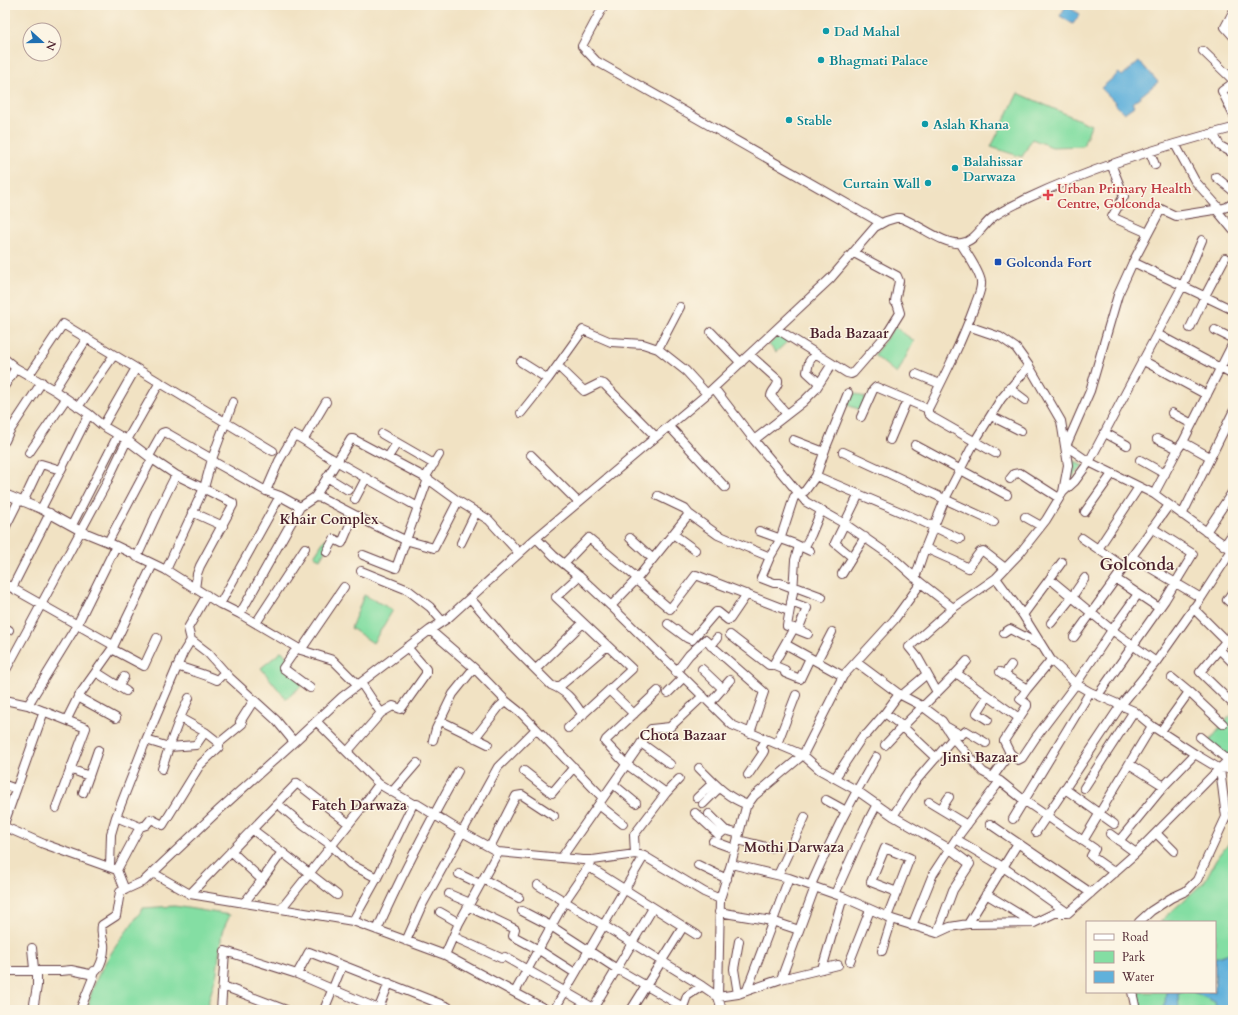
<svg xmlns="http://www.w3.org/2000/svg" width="1238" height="1015" viewBox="0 0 1238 1015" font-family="Cardo,serif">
	<rect width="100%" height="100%" fill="#fcf5e5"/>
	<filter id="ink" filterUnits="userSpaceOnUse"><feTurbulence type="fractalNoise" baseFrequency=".025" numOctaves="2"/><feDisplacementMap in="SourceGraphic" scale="8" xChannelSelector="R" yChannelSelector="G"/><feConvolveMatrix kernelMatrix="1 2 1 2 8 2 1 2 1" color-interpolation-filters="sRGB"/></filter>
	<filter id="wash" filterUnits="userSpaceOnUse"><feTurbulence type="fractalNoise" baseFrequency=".012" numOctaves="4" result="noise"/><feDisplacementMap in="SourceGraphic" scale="16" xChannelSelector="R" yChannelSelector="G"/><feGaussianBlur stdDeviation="0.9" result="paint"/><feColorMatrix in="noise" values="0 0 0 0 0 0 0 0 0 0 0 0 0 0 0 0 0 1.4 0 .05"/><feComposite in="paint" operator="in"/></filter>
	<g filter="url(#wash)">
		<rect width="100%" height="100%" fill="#f1e2c3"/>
		<path fill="#84dea3" stroke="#677e67" d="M1018 93 1091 125 1083 146 1052 147 1032 139 1022 157 991 147Z
			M895 327 914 341 897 374 874 355Z
			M780 334 787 342 776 352 769 345Z
			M852 392 866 398 861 410 847 405Z
			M1070 459 1083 466 1068 481Z
			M325 539 331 541 320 559 314 556Z
			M364 595 393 610 373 643 351 628Z
			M282 651 306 682 286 699 261 668Z
			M1233 712V750L1225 758 1207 744Z
			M1233 838V1010H1141L1138 992H1215V922H1160L1204 882 1216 860Z
			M175 906 230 915 222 932 217 972 207 1007 205 1010H88C91 973 123 938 143 908Z"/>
		<path fill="#60b1db" stroke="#556883" d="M1066 6 1080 14 1073 24 1060 16Z
			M1139 61 1158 82 1132 103 1134 106 1124 113 1116 105 1115 102 1101 88 1119 73 1122 76Z
			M1229 953H1233V1010H1214L1216 1008 1215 1002 1193 992H1215V958Z
			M1166 992H1183L1178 994 1179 1010H1162L1165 1003Z"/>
	</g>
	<g filter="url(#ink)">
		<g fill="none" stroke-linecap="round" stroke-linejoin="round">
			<defs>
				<path id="minor" d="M604 5 582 46 596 61 881 223
					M1233 12 1225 27 1233 36
					M1203 51 1233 80
					M1233 83 1222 91 1233 114
					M1213 133 1220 146 1233 153
					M1175 144 1195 181 1220 209
					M1150 152 1155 165
					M1111 164 1124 196 1112 217 1148 233
					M1216 177 1233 191
					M1233 203 1227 207 1220 209 1176 216 1161 209 1133 262 1118 295 1090 391 1066 446 1089 462 1154 494 1233 551
					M1217 210 1219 213 1233 230
					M961 244C967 254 980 272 981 282 982 289 977 299 975 305 962 341 945 375 928 409V413L932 417 995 453
					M1133 262 1233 310
					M1190 328 1205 296 1225 258
					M777 329 847 373 851 374 853 373 887 334 900 313 897 303 895 302 899 281 897 276 854 253
					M1215 330 1233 339
					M711 332 741 363
					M1157 334 1233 375
					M658 349 680 307
					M815 353 809 362 807 372 819 383
					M750 355 778 380C779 387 772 389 771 396L787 414
					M5 359 16 368 54 390 89 414 103 426 127 440 152 459 176 475 233 503V505L200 566 197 574 195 589
					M1142 360 1207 395
					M521 362 548 379
					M558 366 584 391 600 383 604 384 656 437
					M916 374 940 384
					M29 375 63 324 273 451
					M5 385 16 368
					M714 388 754 440 806 502 845 524 891 556 921 583 953 608
					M1009 388 1025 400
					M54 390 87 338
					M78 407 114 355
					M521 413 548 379 583 330 611 342 643 344 658 349 686 371 707 394
					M1172 413 1192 424
					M991 416 1021 431
					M861 417 873 390 876 387 928 409
					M103 426 136 368
					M669 426 725 487
					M1105 433 1127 445
					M382 434 434 464
					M304 439 326 402
					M1157 439 1178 449
					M754 440 803 402 815 390 832 364
					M793 440 824 452
					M890 440 907 400
					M5 441 9 432 42 382
					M1183 442 1210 457
					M915 445 1007 495
					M843 452 994 522
					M29 453 66 399
					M531 455 578 502
					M149 456 162 433 165 432 212 459 216 463 266 491 280 496 300 507
					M388 457 397 443
					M1140 460 1165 474
					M816 476 917 519 960 539
					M327 477 348 490
					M425 478 439 455
					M1010 479 1014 474 1020 473 1059 498
					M266 491 279 461 294 435C308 441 318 451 331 458 360 475 389 491 418 507
					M1063 492 1075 481 1089 462 1183 285 1202 240
					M5 494 41 509 81 531 108 542 166 570 220 604 240 614 301 650 333 660 358 685
					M1154 494 1178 449 1183 442 1233 343
					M658 496 685 509 689 514 718 535 770 557 780 540 794 497 805 491 816 476 826 447 848 393
					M315 497 322 498 374 525 405 540 434 548 458 501
					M355 499 366 478
					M23 502 41 464 61 470
					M41 509 61 470 89 414
					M192 512 223 526
					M1085 512 1112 474
					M1182 515 1233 412
					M1025 517 1041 526
					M72 525 118 435
					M5 528 19 500
					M759 531 795 544 810 551
					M1206 532 1233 491
					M673 534 695 550
					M536 538 554 556 579 576 611 606 732 725 803 755 820 770 856 790 893 816 950 849 970 864 953 890 937 933
					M630 538 653 559
					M1082 538 1124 567
					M108 542 152 459
					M461 543 476 512
					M799 546 795 560 793 592 787 626 794 628 785 644 843 676
					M1224 546 1233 533
					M804 548 811 535 821 511
					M925 548 959 563 968 568 980 552 983 551 1005 568
					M1098 549 1139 487
					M327 552 334 539 342 543 354 515
					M363 555 396 568 428 479
					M137 557C150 529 162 501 176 475
					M770 557 761 578 774 583H780L793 588H798L822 597
					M852 557 835 543 859 494
					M1132 557 1201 598
					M564 564 589 538 637 578
					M166 570 204 488 212 459 233 402
					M361 571 408 590 430 607 442 621
					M842 574 865 537
					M915 578 924 551 945 499 975 441 1001 399 1029 366
					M996 578 1023 615 1051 660 1076 684 1090 692 1134 711 1152 726 1195 754 1220 769 1233 768
					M1050 579 1112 630 1156 662
					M1116 579 1159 608
					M636 580 670 609 696 575 789 611
					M5 584 113 645
					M12 588 50 513
					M1231 594 1227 600 1233 605
					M470 598 508 642 551 685C568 692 573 701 583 715
					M791 602 807 608 798 630 794 628
					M220 604 280 496
					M611 606 636 580 689 514
					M1193 608 1226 641
					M240 614 300 507 315 497 351 439H353L428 479 458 501 489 520 519 553
					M1023 615 1062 562
					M256 623 305 548
					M1051 623 1072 597 1085 578
					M668 624 687 638 692 640 716 612H718L728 620 730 619 747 594
					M5 628 9 630
					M430 630 474 668 506 701 521 713 603 798
					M798 630 808 634
					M1004 633 1010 629 1042 646
					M1233 633 1200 672 1233 704
					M730 635 769 665H773
					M1074 637 1169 505
					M191 640 208 653 230 678 276 720 294 742
					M785 644 773 665 785 670V673L800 679 810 658
					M711 646 717 638
					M297 648 283 668 310 688
					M112 649 144 666 157 638
					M1219 649 1233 663
					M301 650 344 587
					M817 661 832 632
					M856 662 899 694 922 706 942 721 953 738 983 772 1000 781 1025 801 1095 849 1091 856 1115 873
					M177 666C191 671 204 674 217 680L225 672
					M7 668 105 486 127 440 160 382
					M536 669 583 623
					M702 669 723 689
					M96 672 126 691
					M676 672 689 655 705 640 764 692 750 733
					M1000 672 1027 689 1051 660
					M956 673 1019 718 1004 741 1010 753 992 778
					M1004 675 1011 665
					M1172 678 1189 692 1223 724
					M361 683 381 713
					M119 686 124 677
					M558 688 607 646
					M609 690 634 714
					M658 691 606 740 605 742 626 764 666 793
					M937 692 918 658 909 647 953 608 996 578 1020 553 1046 520 1063 492 1068 465 1061 421 1029 366 1016 348 1000 337 968 326
					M668 693 683 678
					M899 694 885 713 902 726 936 758
					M902 695 927 674
					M1098 695 1165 600 1193 554 1152 528
					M78 697 116 718
					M189 698 180 718 205 732 219 743 242 724 240 722 254 700
					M5 700 28 705 86 728 56 808
					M710 703 730 680
					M28 705 77 625 116 546
					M180 718 169 747 196 745 205 732
					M1019 718 1027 706V704L1020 699 1027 689
					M67 719 78 697 112 649 153 564
					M988 720 977 713 988 696
					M316 721 379 784 413 804H417L462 832 498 852 583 860H593L635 854 644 856 704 892 720 899
					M441 721 488 744
					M947 727 961 735 966 731 986 743
					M568 728 632 669 556 597 579 576
					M1161 731 1189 692
					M1200 737 1228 760
					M475 738 499 707 506 701
					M146 740 169 747 162 769
					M433 740 436 729 453 694 474 668
					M641 743 670 764
					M777 744 796 695
					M885 745C911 716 941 691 967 661
					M347 752 381 713 393 706 401 709 426 674V669L407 647
					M1010 753 1018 760 1022 758 1036 737 1076 684 1112 630 1138 594
					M1129 764 1164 786
					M699 768C714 783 727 798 748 805
					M70 769 89 776 98 750
					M524 771 552 793 574 767
					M748 775 763 753 764 751 761 748 766 740
					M835 778 862 737 867 734 885 713
					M613 784 636 803
					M5 785 16 789
					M1084 788 1134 711
					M1065 789 1114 824
					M392 792 417 763
					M83 793 89 776
					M697 798 713 783
					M826 800 846 811
					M929 802 967 825
					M278 804 304 826 331 845 350 864 377 878
					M703 804 719 788
					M599 805 623 824
					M941 809 949 797
					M695 813 719 835 725 830
					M709 814 725 830 739 834
					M893 816 915 782 953 738
					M116 817 140 827 117 870
					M1013 819 1090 692
					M5 821 44 711
					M990 824 1091 893
					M5 827 44 844 117 870 125 890
					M140 827 146 825 151 819 163 825 200 765 219 747V743
					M253 830 282 852 337 895
					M1036 832 1121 705 1156 662 1201 598 1232 550
					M1156 833 1174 851
					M1110 834 1136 853
					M956 839 1003 867 1068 913
					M738 840 770 848
					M713 841 735 849
					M1083 841 1129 764 1152 726
					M1119 841 1164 786 1195 754
					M490 847 516 796 522 795 554 816
					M231 851 262 880 244 903
					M635 854 634 835 666 793 679 779
					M562 857 651 729 670 727 703 696
					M731 864 789 878 843 897 892 919 937 933 950 927 968 924 1034 923 1055 913H1068L1136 853 1233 755
					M698 865 727 879
					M110 867 111 834 116 817 146 740 183 653 191 640 188 628 207 595
					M589 867 697 935
					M153 873 190 894 353 921 445 955 547 1010
					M459 874 480 884
					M778 875 805 817
					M483 879 519 898
					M262 880 282 852
					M538 885 702 986
					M811 885C830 841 852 798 876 757
					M190 894 297 783 348 823
					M449 894 470 903
					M835 894 865 827 877 804
					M986 894 1034 923
					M469 907 515 929 513 936 539 950 575 973
					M281 909 360 810 379 784
					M522 911 551 926 617 969 683 1007
					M440 912 459 923
					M719 912 772 921 799 930
					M887 917 910 858 885 848 871 882 897 892
					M353 921 377 878 413 804
					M1139 922 1151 911 1171 898 1186 891 1197 880 1226 817 1220 769
					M968 924 1018 843
					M912 926 933 874 956 839 1000 781
					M377 930C401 876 429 823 458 771
					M454 937 501 958
					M406 941 422 905 498 767 536 729
					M32 948 34 969 37 971V986L33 1010
					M882 951 892 919
					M445 955 459 923 498 852
					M505 957 597 1010
					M850 961 870 910
					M822 969 843 897
					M5 971H61L71 970 94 975
					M94 973C101 968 105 952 104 944 102 938 101 931 102 925L116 916 120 892 144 881 219 810 294 742 342 697 430 630 448 618 536 538 707 394 831 278 875 227 886 221 896 218H901C919 224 944 246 962 243 975 241 982 226 992 218 1002 210 1015 205 1026 199 1092 168 1162 146 1233 128
					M297 974 309 952 448 1007 446 1010
					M781 979 815 887
					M223 986 286 1010
					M747 990 789 878
					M515 992 565 901 593 860
					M1132 992 1136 1010
					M738 994 734 969 739 941
					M594 1007 653 908
					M80 1010 94 975V971
					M221 1010 225 951 297 974 381 1010
					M324 1010 342 966
					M378 1010 389 983
					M554 1010 644 856
					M631 1010 683 927
					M682 1010 687 996 702 986 718 997 738 994 781 979 838 965
					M722 1010 718 997 720 899 731 864 746 807 754 796 803 755 843 676 894 620 921 583"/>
			</defs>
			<use href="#minor" stroke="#633c42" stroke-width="10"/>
			<use href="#minor" stroke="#fff" stroke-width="8"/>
		</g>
	</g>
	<g fill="#0f9aa8" stroke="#fcf5e5" stroke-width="1.5">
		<circle cx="826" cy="31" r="4"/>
		<circle cx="821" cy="60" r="4"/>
		<circle cx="789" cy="120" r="4"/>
		<circle cx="925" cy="124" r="4"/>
		<circle cx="955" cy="168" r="4"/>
		<circle cx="928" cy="183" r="4"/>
	</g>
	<path fill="#e0444e" stroke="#fcf5e5" stroke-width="1.5" d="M1046 189h4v4h4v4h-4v4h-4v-4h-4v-4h4z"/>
	<rect fill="#1a4fb4" stroke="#fcf5e5" stroke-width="1.5" x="994" y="258" width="8" height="8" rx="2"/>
	<g text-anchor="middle" stroke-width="3" stroke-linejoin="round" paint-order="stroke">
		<g font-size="13" font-weight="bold" fill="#0d838f" stroke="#fcf5e5" text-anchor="start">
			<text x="834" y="36">Dad Mahal</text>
			<text x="829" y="65">Bhagmati Palace</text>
			<text x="797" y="125">Stable</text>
			<text x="933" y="129">Aslah Khana</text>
			<text x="963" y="166">Balahissar<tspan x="963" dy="15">Darwaza</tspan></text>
			<text x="920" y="188" text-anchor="end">Curtain Wall</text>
		</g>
		<g font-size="13" font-weight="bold" fill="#be3a42" stroke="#fcf5e5" text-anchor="start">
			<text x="1057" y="193">Urban Primary Health<tspan x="1057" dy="15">Centre, Golconda</tspan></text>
		</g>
		<g font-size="13" font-weight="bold" fill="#164399" stroke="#fcf5e5" text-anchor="start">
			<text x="1006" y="267">Golconda Fort</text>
		</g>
		<g font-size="14" font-weight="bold" fill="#4a1f2b" stroke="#fcf5e5">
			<text x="849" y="338">Bada Bazaar</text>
			<text x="329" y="524">Khair Complex</text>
			<text x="683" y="740">Chota Bazaar</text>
			<text x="980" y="762">Jinsi Bazaar</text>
			<text x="359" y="810">Fateh Darwaza</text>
			<text x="794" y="852">Mothi Darwaza</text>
		</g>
		<g font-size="17" font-weight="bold" fill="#4a1f2b" stroke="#fcf5e5">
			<text x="1137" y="570">Golconda</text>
		</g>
	</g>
	<rect width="1238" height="1015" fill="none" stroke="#fcf5e5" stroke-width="20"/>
	<rect x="1086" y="921" width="130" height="72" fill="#fcf5e5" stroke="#b59f9b"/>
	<rect x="1094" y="934" width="20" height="6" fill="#ffffff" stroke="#b59f9b"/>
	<text x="1122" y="941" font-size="12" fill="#4a1f2b">Road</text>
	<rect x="1094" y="951" width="20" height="12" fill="#84dea3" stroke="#b59f9b"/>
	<text x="1122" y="961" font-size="12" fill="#4a1f2b">Park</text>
	<rect x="1094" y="971" width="20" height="12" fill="#60b1db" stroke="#b59f9b"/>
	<text x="1122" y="981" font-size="12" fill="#4a1f2b">Water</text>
	<g transform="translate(42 42) rotate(111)"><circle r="19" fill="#fcf5e5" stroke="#b59f9b"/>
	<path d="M0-3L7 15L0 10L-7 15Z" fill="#1f6fb2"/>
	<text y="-6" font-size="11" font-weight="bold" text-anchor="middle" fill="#4a1f2b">N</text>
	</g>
</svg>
